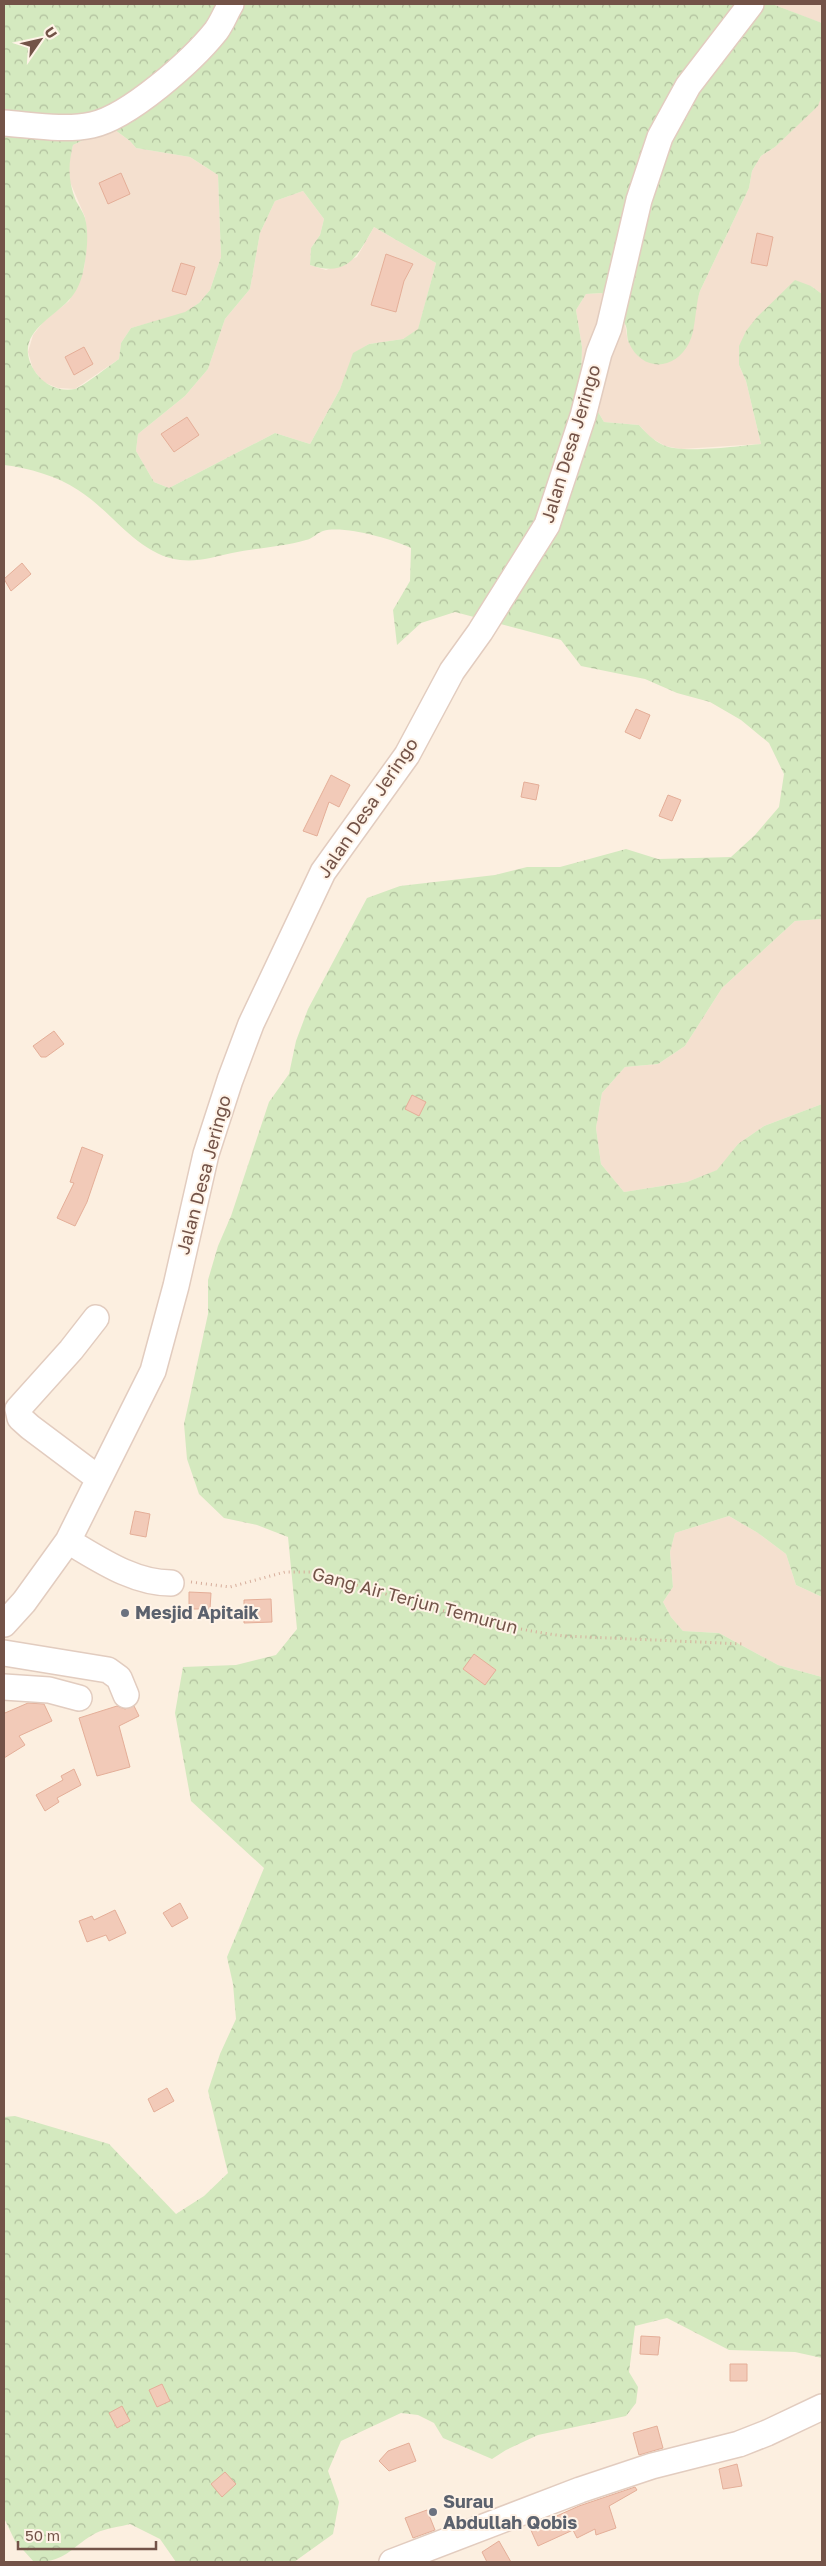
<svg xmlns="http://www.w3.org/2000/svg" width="826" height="2566" viewBox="0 0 826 2566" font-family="'Golos Text',sans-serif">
	<defs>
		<pattern id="forest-crowns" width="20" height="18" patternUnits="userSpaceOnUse" patternTransform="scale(1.25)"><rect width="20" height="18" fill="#d4e9bf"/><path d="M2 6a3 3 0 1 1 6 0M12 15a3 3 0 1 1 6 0" fill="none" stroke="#b0bf9d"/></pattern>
	</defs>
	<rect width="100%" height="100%" fill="#fcefe0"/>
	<path fill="#f4e0cf" d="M772 4H822V23L813 20Z
		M822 95V294L811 286 739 365 746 381 761 444 681 449 665 446 650 437 639 425 604 422 581 383 582 347 576 310 586 294 602 293 625 324 628 342 690 341 695 307 700 291 749 188 752 171 761 156 775 147 817 106Z
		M111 127 130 141 136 148 190 157 218 175 221 257 210 290 199 303 185 313 131 328 121 343 119 359 75 389 58 388 43 382 33 369 28 352 33 335 44 321 69 301 84 269 87 234 85 217 70 182 68 165 73 145Z
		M303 191 324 219 320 235 311 248 310 265 326 270 357 257 374 227 436 263 418 330 403 339 369 344 354 353 340 389 310 444 275 433 169 488 154 482 136 451 138 434 185 396 208 369 225 319 250 289 260 233 275 201Z
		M822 919V1104L764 1126 738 1144 718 1170 687 1182 624 1192 601 1164 596 1128 602 1093 625 1067 658 1064 685 1046 722 988 795 921Z
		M729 1516 758 1533 786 1554 796 1585 822 1597V1677L778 1665 719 1633 683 1631 671 1617 663 1602 673 1587 670 1552 675 1533Z"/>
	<path fill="url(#forest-crowns)" fill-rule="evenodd" d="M4 4H772L822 23V95L818 106 775 147 761 156 752 171 749 188 700 291C695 306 696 330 689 343 675 371 642 372 629 343 626 337 628 329 625 324 620 313 609 303 602 293L586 294 576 310 582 347 581 383 604 422 639 425C646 433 653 440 663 445 682 454 738 446 761 444L746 381 739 365V346L746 331 757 317 795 280 811 286 822 294V919L795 921 722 988 685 1046 658 1064 625 1067 602 1093 596 1128 601 1164 624 1192 687 1182 717 1170 738 1144 764 1126 822 1104V1597L796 1585 786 1554 758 1533 729 1516 675 1533 670 1552 673 1587 663 1602 671 1617 683 1631 719 1633 778 1665 822 1677V2358L795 2352 729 2350 667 2318 635 2326 629 2372 638 2387 636 2403 626 2416 538 2435 506 2450 492 2459 443 2438 434 2423 418 2415 401 2413 341 2441 328 2471 339 2502 333 2534 294 2562H176L160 2539 130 2524C120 2527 106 2528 96 2533 70 2547 68 2562 34 2562L15 2541 4 2518V2117L15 2116 109 2144 176 2214 204 2196 228 2173 208 2091 220 2054 236 2019 233 1984 227 1957 264 1868 191 1801 175 1713 183 1667 236 1665 276 1655 297 1629 288 1537 257 1525 224 1518 199 1494 187 1459 184 1424 208 1314V1280L218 1246 231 1216 269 1102 289 1074 296 1041 308 1009 367 898 400 886 495 875 527 867H560L626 849 658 859 731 857 755 835 779 807 784 774 769 743 741 720 710 702 677 693 645 679 581 666 561 640 455 612 421 623 397 645 393 610 410 581 411 548C392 539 343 525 323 531 317 533 312 539 306 540 282 547 256 548 232 553 214 557 199 562 180 560 138 555 112 511 78 490 57 476 29 468 4 465ZM111 127 130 141 136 148 190 157 218 175 221 257 210 290 199 303 185 312 131 328 121 343 119 359C110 365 84 386 75 389 52 394 31 375 28 354 25 330 54 316 68 301 77 292 82 280 84 267 87 251 89 234 85 218 83 212 79 206 76 201 68 181 68 165 73 145ZM303 191 324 219 320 235 311 248 310 265C348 278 357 256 374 227L436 263 418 329 403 339 369 344 353 353 340 389 310 444 275 433 169 488 154 482 136 451 138 434 185 396 208 369 225 319 250 289 260 233 275 201Z"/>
	<path fill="#f2cab8" stroke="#e4ae98" d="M121 173 130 194 108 204 99 183Z
		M757 233 773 237 767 266 751 263Z
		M386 254 413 264 404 281 396 312 371 305Z
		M181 263 195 267 186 295 172 291Z
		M84 347 93 364 74 375 65 357Z
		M187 417 199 435 174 452 161 434Z
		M22 563 31 574 11 591 4 579Z
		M636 709 650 715 640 739 625 732Z
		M331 775 350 785 339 807 329 802 317 836 303 831Z
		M524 782 539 785 536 800 521 797Z
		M668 795 681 800 672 821 659 816Z
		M54 1031 64 1044 46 1057H41L33 1046Z
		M412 1095 426 1102 419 1116 405 1109Z
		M82 1147 103 1155 87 1202 75 1226 57 1218 74 1183 70 1182Z
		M135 1511 150 1514 146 1537 130 1534Z
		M189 1592 211 1593 210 1609H189Z
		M271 1599 272 1622 244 1623V1600Z
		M474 1654 496 1670 485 1685 463 1669Z
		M28 1703 44 1704 52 1721 19 1736 25 1745 4 1758V1711L5 1713Z
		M117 1706 125 1709 134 1706 139 1716 119 1726 130 1767 97 1776 79 1718Z
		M74 1769 81 1785 57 1798 59 1802 45 1811 36 1795 63 1780 61 1776Z
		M180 1903 188 1918 172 1927 163 1913Z
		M115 1910 126 1933 109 1941 106 1935 87 1942 79 1921 92 1916 94 1920Z
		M167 2088 174 2101 154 2112 148 2099Z
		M641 2336 660 2337 658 2355 640 2354Z
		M730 2364H747V2381H730Z
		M162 2384 170 2401 157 2407 149 2390Z
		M122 2406 130 2421 117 2428 109 2413Z
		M657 2426 663 2448 639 2455 633 2433Z
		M409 2443 416 2461 389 2471 379 2461 388 2451Z
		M737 2464 742 2486 723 2489 719 2469Z
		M225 2472 236 2484 222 2497 211 2484Z
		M635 2487 637 2490 609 2506 616 2528 596 2535 595 2529 577 2538 573 2530 538 2546 530 2528 579 2506Z
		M427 2510 435 2530 413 2538 405 2518Z
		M499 2541 511 2562H487L482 2552Z"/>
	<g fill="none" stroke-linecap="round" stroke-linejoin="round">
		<defs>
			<path id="minor" d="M4 123C32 125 64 131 92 125 129 117 192 61 216 31 222 23 226 12 231 4
				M96 1318 71 1350 18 1409 20 1418 30 1427 98 1478
				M68 1541C99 1559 133 1583 171 1583
				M4 1624 24 1602 68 1541 153 1371 176 1286 206 1154 230 1080 251 1024 323 872 407 755 452 671 480 632 547 525 583 416 599 353 609 328 639 200 660 137 688 86 751 4
				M4 1653 108 1670 119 1678 126 1695
				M4 1687 49 1690 79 1698
				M392 2562 580 2490 652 2466 739 2444 767 2433 822 2407"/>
		</defs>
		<use href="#minor" stroke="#e2ccbf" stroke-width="28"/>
		<path stroke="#d6ad9b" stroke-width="3" stroke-dasharray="1 4" stroke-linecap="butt" d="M191 1582 230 1587 285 1572H310C394 1595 477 1625 564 1636L744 1644"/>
		<use href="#minor" stroke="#fff" stroke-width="25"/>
	</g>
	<g fill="#6b7280" stroke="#fff3e7" stroke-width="2">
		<circle cx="125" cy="1613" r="5"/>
		<circle cx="433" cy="2512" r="5"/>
	</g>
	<g text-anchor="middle" stroke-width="4" stroke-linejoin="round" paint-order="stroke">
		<g font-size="18" fill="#735348" stroke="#fff3e7">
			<text transform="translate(571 444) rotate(-73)" y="6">Jalan Desa Jeringo</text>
			<text transform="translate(368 808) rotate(-56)" y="6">Jalan Desa Jeringo</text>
			<text transform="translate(204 1175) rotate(-75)" y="6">Jalan Desa Jeringo</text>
			<text transform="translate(415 1601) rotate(15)" y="6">Gang Air Terjun Temurun</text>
		</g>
		<g font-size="18" font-weight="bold" fill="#5b616d" stroke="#fff3e7" text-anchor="start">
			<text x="135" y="1619">Mesjid Apitaik</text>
			<text x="443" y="2508">Surau<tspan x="443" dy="21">Abdullah Qobis</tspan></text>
		</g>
	</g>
	<rect width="826" height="2566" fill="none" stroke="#735348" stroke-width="10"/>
	<g transform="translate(40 40) rotate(56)" stroke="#fff3e7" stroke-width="4" paint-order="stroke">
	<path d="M0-4L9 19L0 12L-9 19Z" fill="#735348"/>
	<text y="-8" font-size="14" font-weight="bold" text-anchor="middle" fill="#735348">U</text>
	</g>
	<path d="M18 2541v8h138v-8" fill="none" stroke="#735348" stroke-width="2.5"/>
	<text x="25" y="2541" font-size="15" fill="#735348" stroke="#fff3e7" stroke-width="4" paint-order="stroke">50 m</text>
</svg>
